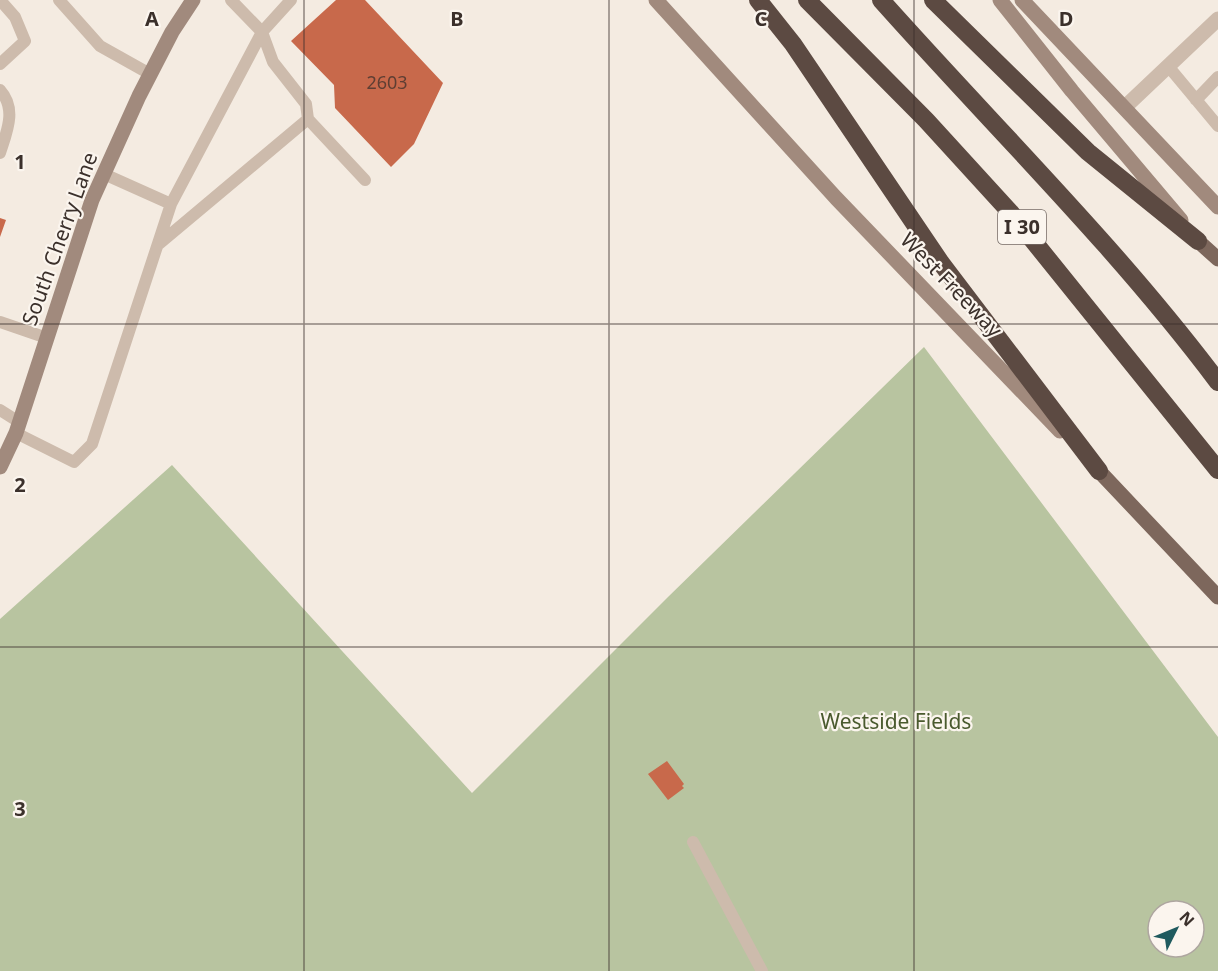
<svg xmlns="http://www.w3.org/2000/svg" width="1218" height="971" viewBox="0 0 1218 971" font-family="'Noto Sans',sans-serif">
	<rect width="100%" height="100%" fill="#f4ebe1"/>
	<path fill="#b8c4a0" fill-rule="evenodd" d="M924 347 1218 737V971H0V619L172 465 472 793 668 597ZM1158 911H1194V947H1158Z"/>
	<path fill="#c8694b" d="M336 0H365L443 83 414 144 391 167 335 108 334 85 291 41Z
		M0 218 6 220 0 237Z
		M667 761 684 784 682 786 684 788 668 800 648 774Z"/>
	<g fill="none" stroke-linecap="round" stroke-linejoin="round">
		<path stroke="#cdbbac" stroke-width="12" d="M59 0 100 46 150 74
			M231 0 262 32 273 62 306 104 308 119 365 180
			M0 64 25 41 15 17 0 0
			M1168 66 1218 126
			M0 90C17 109 7 131 0 153
			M1196 100 1218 77
			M104 174 171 204
			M159 244 308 119
			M0 322 47 338
			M0 410 19 422
			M16 433 74 462 92 444 171 204 262 32 291 0
			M693 842 762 971"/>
		<path stroke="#cdbbac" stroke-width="15" d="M1125 107 1218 19"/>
		<path stroke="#a18a7d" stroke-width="15" d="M656 0 836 198 1060 431
			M1000 0 1072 91 1181 220
			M1022 0 1218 207
			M0 467 16 433 92 200 139 96 172 32 193 0"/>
		<path stroke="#7d675c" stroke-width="15" d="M1198 241 1218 259
			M1099 471 1218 597"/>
		<path stroke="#5c4a42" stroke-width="18" d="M758 0 793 44 941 263 1099 471
			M807 0 926 120 1010 212 1218 470
			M881 0C994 127 1116 246 1218 382
			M933 0 1088 152 1198 241"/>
	</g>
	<path fill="none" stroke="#3b302b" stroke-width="1.5" stroke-opacity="0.55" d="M304 0V971M609 0V971M914 0V971M0 324H1218M0 647H1218"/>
	<g text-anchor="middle" stroke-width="4.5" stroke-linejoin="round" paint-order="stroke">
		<g font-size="18" fill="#5e3e33">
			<text x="387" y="89">2603</text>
		</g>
		<rect fill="#fbf5ee" stroke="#756b66" stroke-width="1.5" x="998" y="210" width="48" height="34" rx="4.5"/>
		<g font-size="20" font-weight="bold" fill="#3b302b">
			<text x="1022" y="234">I 30</text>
		</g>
		<g font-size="21" fill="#3b302b" stroke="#fbf5ee">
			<text transform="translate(60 239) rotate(-70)" y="7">South Cherry Lane</text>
			<text transform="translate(951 285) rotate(46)" y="7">West Freeway</text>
		</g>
		<g font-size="21" fill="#4a5a2e" stroke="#fbf5ee">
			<text x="896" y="729">Westside Fields</text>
		</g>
	</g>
	<g font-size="20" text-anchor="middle" font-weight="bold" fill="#3b302b" stroke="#fbf5ee" stroke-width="4.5" stroke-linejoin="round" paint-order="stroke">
		<text x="152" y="26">A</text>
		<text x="457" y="26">B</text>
		<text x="761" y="26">C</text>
		<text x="1066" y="26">D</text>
		<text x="20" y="169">1</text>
		<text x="20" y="492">2</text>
		<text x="20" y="816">3</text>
	</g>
	<g transform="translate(1176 929) rotate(47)"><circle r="28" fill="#fbf5ee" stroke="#aea6a0" stroke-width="1.5"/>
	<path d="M0-4.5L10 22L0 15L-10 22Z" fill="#1f5a5e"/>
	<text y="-9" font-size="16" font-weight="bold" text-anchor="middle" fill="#3b302b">N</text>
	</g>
</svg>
